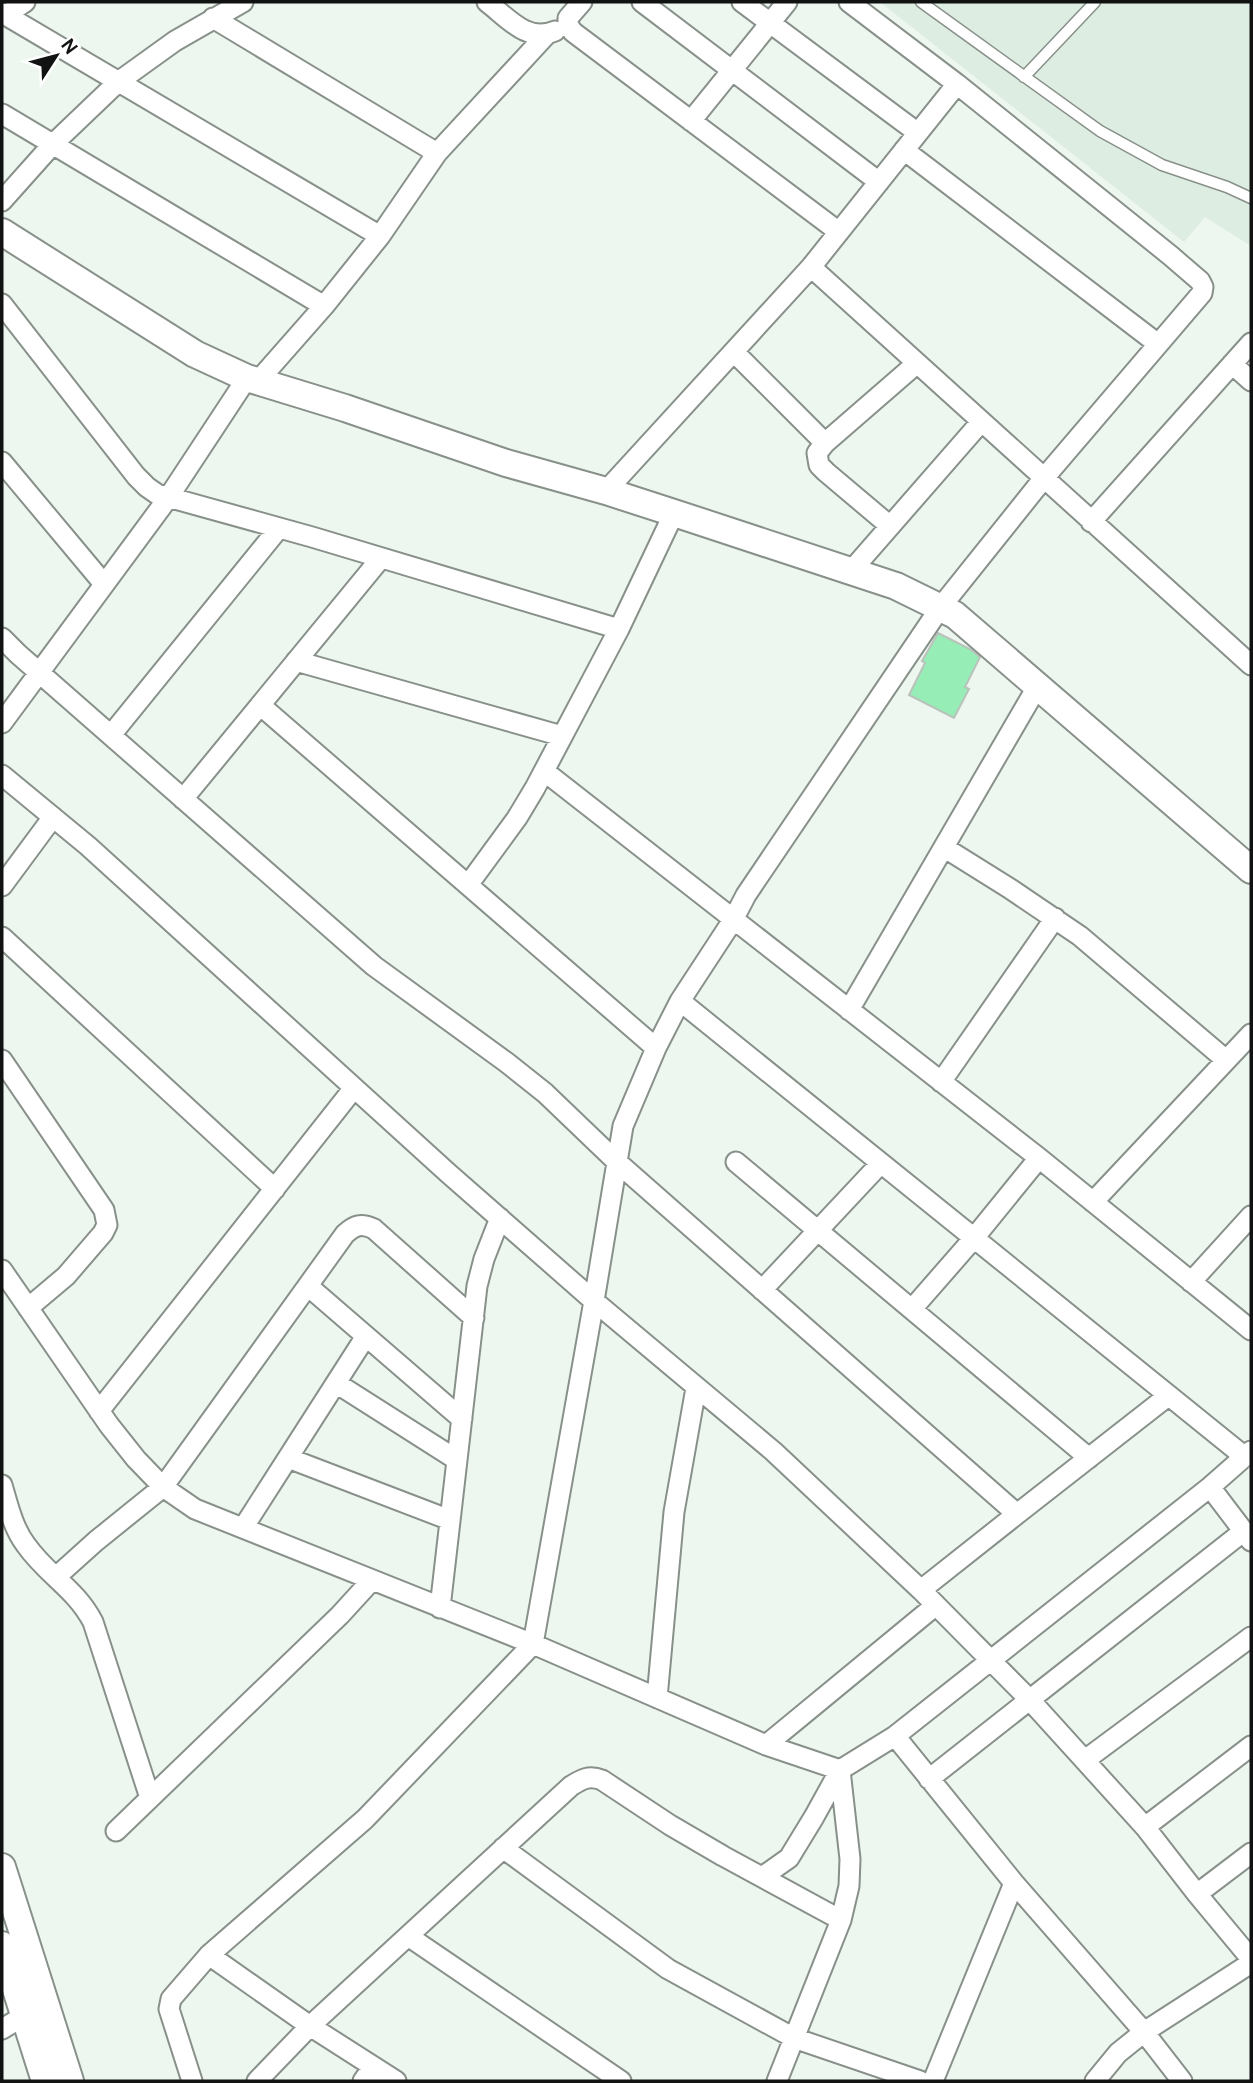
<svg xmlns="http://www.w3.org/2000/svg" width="1253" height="2083" viewBox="0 0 1253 2083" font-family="Cabin,sans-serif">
	<rect width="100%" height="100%" fill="#eef6f0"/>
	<path fill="#deede2" d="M880 2H1251V246L1205 217 1184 242Z"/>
	<path fill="#96edb5" stroke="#bac2bc" stroke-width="2" d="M938 633 970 649 980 657 965 687 969 689 954 718 909 695 925 663 922 661Z"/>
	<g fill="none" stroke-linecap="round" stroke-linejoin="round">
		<defs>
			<path id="service" d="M921 2 1100 131 1162 165 1227 187 1251 198
				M1024 77 1095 2"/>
			<path id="minor" d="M487 2C508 18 527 43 555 31
				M582 2 568 18V25L573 32 839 232
				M642 2 879 182
				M742 2 918 133
				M849 2 957 84 1171 256 1200 281 1203 287 1202 293 1044 478 940 608 746 895 733 920 680 1001 656 1048 623 1126 594 1301 773 1451 921 1590 1029 1699 1145 1827 1197 1894 1251 1959
				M2 13 380 236
				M6 15 25 2
				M213 18 437 153
				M2 114 324 306
				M691 121 787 2
				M904 150 1158 344
				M2 201 52 145 118 82 175 41 243 2
				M811 267 1251 665
				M2 304 136 476 147 487 157 494 312 537 619 629
				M734 352 825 443
				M1232 364 1251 381
				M258 381 324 306 380 236 437 153 547 34
				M2 462 104 584
				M606 491 811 267 957 84
				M1091 522 1251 343
				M890 526 826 472 819 465 817 453 825 443 916 364
				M851 571 981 422
				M2 638 18 654 374 966 506 1062 545 1093 617 1162 1017 1514 921 1590
				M296 661 562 736
				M260 705 656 1048
				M2 723 168 498 247 378
				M111 735 279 528
				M544 771 1039 1158 1251 1330
				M2 775 88 846 448 1173 594 1301 533 1644 766 1745 840 1770 895 1736
				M183 799 381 558
				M945 848 1009 888 1080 936 1226 1060
				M468 885 517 818 535 788 619 629 674 513
				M2 886 53 817
				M2 937 275 1189
				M680 1001 974 1238 912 1309
				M849 1010 1037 687
				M2 1060 104 1210 107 1225 103 1233 66 1276 28 1308
				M941 1082 1055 918
				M1039 1158 974 1238 1245 1457
				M736 1162 1089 1458
				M1093 1202 1251 1034
				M2 1270 109 1425 136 1459 163 1487 195 1509 533 1644 365 1819 209 1955 171 1999 169 2009 192 2081
				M1191 1282 1251 1216
				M308 1286 462 1419
				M762 1290 881 1163
				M336 1383 457 1460
				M99 1411 354 1088
				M288 1458 450 1520
				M2 1485C8 1505 13 1528 26 1545 47 1575 76 1589 93 1622L150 1798
				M1210 1487 1251 1541
				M1017 1514 1168 1396
				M243 1528 366 1336
				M56 1577 96 1541 163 1487 345 1234C355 1225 361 1223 374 1229L474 1318
				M440 1608 477 1286 484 1259 500 1218
				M657 1698 674 1512 696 1388
				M766 1745 936 1605
				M1085 1760 1251 1637
				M929 1779 1244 1531
				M1145 1827 1251 1746
				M116 1831 340 1615 372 1580
				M503 1848 668 1969 794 2038 920 2081
				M762 1877 789 1858 814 1817 840 1770
				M1197 1894 1251 1853
				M408 1936 621 2081
				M209 1955 310 2026 396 2081
				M2 2029 34 2010
				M257 2081 310 2026 571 1786C582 1779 589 1775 602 1780L670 1825 723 1856 841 1920
				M363 2081 373 2067
				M777 2081 841 1920 849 1886 850 1859 840 1770
				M933 2081 1014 1883
				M1095 2081 1118 2053 1144 2032 1251 1963
				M1182 2081 1144 2032 1014 1883 895 1736 1210 1487 1251 1451"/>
			<path id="secondary" d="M2 232 195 354 247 378 345 408 506 463 606 491 674 513 896 586 955 615 1251 870
				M2 1867 70 2081
				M2 1945 45 2081"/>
		</defs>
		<use href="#service" stroke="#88908a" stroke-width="13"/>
		<use href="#minor" stroke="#88908a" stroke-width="23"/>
		<use href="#secondary" stroke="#88908a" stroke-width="30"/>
		<use href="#service" stroke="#fff" stroke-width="10"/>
		<use href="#minor" stroke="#fff" stroke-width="19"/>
		<use href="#secondary" stroke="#fff" stroke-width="26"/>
	</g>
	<rect width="1253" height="2083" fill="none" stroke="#101311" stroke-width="7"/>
	<g transform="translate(56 56) rotate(54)" stroke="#ffffff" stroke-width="5" paint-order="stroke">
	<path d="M0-5L12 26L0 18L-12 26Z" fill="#101311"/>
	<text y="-10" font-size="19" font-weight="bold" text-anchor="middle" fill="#101311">N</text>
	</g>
</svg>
